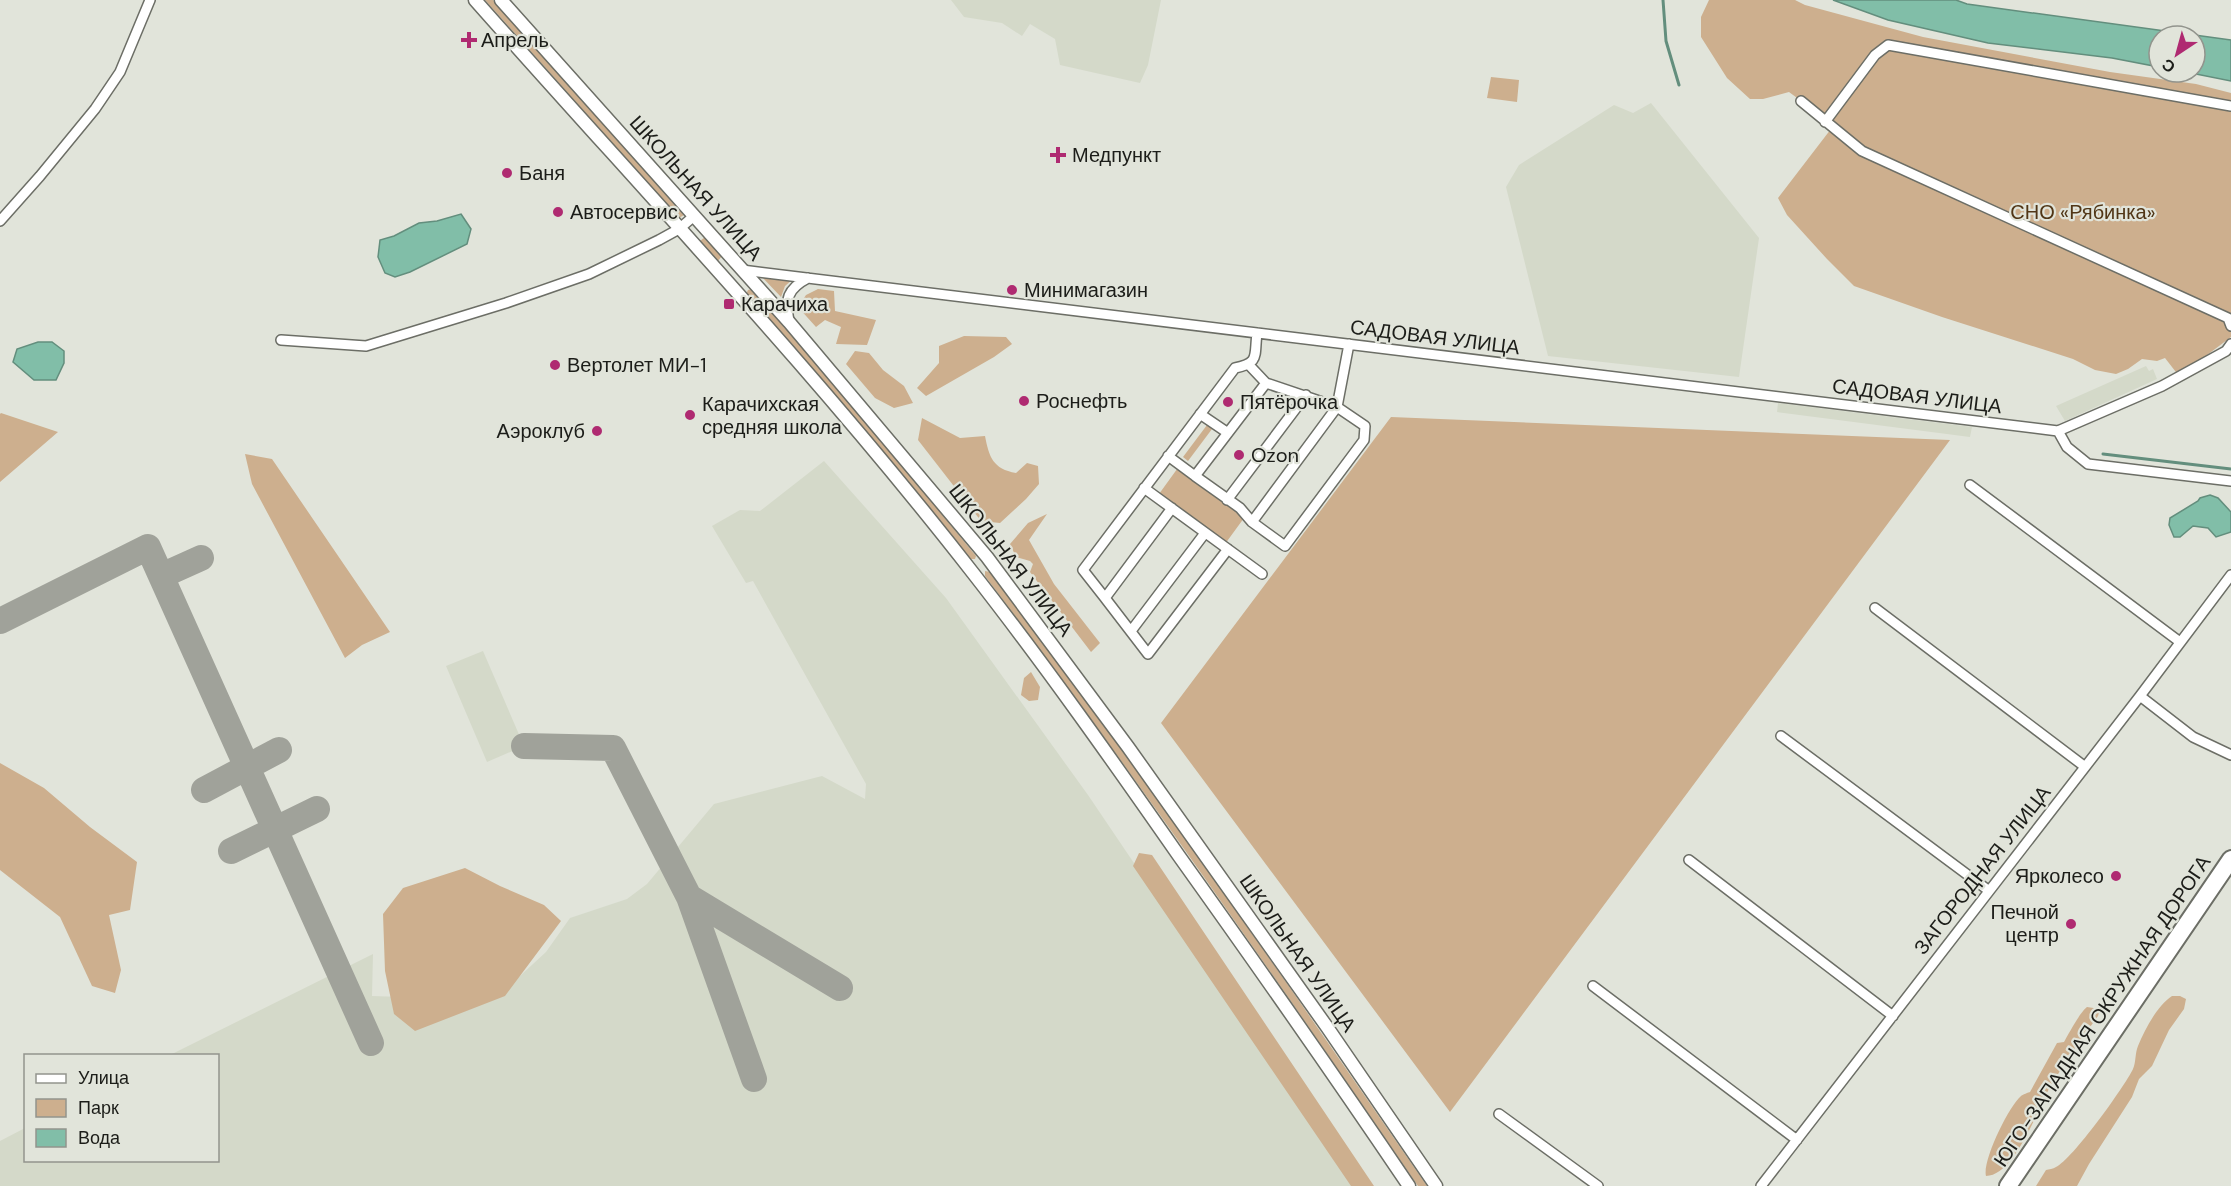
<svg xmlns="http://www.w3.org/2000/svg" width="2231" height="1186" viewBox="0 0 2231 1186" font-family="'DM Sans',sans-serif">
	<rect width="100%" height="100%" fill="#e1e4da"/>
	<path fill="#d4d9c9" d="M951 0H1161L1148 65 1140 83 1060 65 1055 39 1030 24 1022 36 1002 23 964 17Z
		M1651 103 1759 238 1739 377 1548 356 1506 187 1519 165 1614 105 1633 113Z
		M2146 366 2149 371 2153 369 2157 379 2065 421 2056 406Z
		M1778 403 1972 427 1970 437 1777 412Z
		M824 461 946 598 1088 795 1352 1186H0V1141L25 1128 26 1160H218V1056L170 1055 373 954 372 996 402 997 507 988 546 952 570 918 627 899 647 884 714 804 822 776 865 799 866 784 753 581 746 583 712 526 740 510 760 511Z
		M483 651 524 746 487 762 446 666Z"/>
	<path fill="#cdaf8e" d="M485 0H493L684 215 679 218Z
		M1709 0H1795L1805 5 1923 37 2110 72 2196 84 2231 93V337L2179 376 2165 358 2157 361 2142 359 2128 369 2116 374 2095 370 2073 359 1942 317 1854 286 1827 259 1787 215 1778 198 1834 125 1789 92 1763 99H1750L1727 78 1701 37V17Z
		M1491 77 1519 80 1517 102 1487 98Z
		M705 237 722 256 718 261 700 241Z
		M762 277 792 280 785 286 781 297Z
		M752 289 876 434 976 556 975 559H970L871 439 746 294 748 290Z
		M818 289 834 291 835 311 876 320 867 345 836 344 841 327 825 320 816 327 798 307 806 295Z
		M964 336 1006 337 1012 344 994 357 926 396 917 388 939 363V346Z
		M855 351 869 353 883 370 904 386 913 403 894 408 875 398 846 364Z
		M1 413 58 432 0 482V414Z
		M1391 417 1950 440 1450 1112 1161 723Z
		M922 418 960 438 985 436C989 457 993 469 1016 473L1027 463 1038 466 1039 484 1026 499 1000 523 981 521 918 440Z
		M1207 425 1212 429 1188 461 1183 457Z
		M245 454 272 459 390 632 362 645 345 658 252 484Z
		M1180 465 1196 482 1244 518 1225 544 1159 494Z
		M1047 514 1029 540 1054 584 1100 643 1091 652 1030 572 1033 564 1030 561 1016 557 1010 544 1028 523Z
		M985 571 990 572C1142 772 1284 979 1427 1186H1418C1277 980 1135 775 985 576Z
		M1031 672 1040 687 1038 700 1029 701 1021 695 1024 678Z
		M0 763 44 788 90 827 137 862 130 910 109 915 121 970 115 993 92 986 60 917 0 870Z
		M1139 853 1152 855 1374 1186H1351L1133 866Z
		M465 868 500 886 544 905 561 921 505 996 415 1031 394 1014 385 971 383 914 403 888Z
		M2172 996H2180L2186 999 2184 1009 2169 1030 2152 1066 2139 1079 2132 1097 2089 1164 2077 1186H2036L2046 1170C2049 1169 2053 1169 2056 1167 2072 1160 2125 1086 2133 1069 2136 1062 2135 1053 2138 1046 2145 1029 2157 1006 2172 996Z
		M2087 1007 2100 1009 2098 1016C2082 1038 2066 1061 2051 1085 2039 1106 2015 1176 1986 1176 1982 1161 2009 1106 2021 1096 2022 1095 2029 1092 2030 1092L2057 1043 2064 1042C2069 1033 2081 1011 2087 1007Z"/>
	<path fill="#81bea8" stroke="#638e7d" stroke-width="1.5" d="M1833 0H1956L1967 4 2231 40V81L2186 72H2195V36H2159V67L2112 58 1988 43 1888 20Z
		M461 214 471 229 467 244 410 272 395 277 385 273 378 257 380 240 394 236 419 223 437 221Z
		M38 342H52L64 351V363L56 380H34L13 362 17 349Z
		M2210 495 2218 498 2231 512V532L2216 537 2208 528 2193 526 2180 537H2174L2169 525 2170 518 2198 501 2200 498Z"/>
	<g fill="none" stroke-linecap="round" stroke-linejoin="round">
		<path stroke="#638e7d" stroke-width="3" d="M1663 0 1666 41 1679 85
			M2103 454 2231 469"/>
		<path stroke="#a0a29a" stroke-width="26" d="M161 576 201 558
			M0 621 148 547 371 1043
			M524 746 613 748 689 897 754 1079
			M204 790 279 750
			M231 851 317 809
			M689 897 840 988"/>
		<defs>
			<path id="street" d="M1801 101 1862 151 2228 318 2231 326
				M1825 122 1875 55 1888 45 2231 106
				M0 221 40 176 95 109 120 72 150 0
				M742 270 2058 431 2162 386 2226 351 2231 344
				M789 322C785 299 787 289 808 278
				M281 340 366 346 506 303 589 274 659 240 679 229 694 216
				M1249 365 1266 383
				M1266 383 1337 407 1365 426 1364 440 1285 546 1252 522 1240 508 1195 476Z
				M1200 414 1228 433
				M2058 431 2067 447 2088 464 2231 481
				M1168 456 1195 476
				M1970 485 2180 642
				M1144 488 1262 574
				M1227 500 1306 395
				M1172 508 1105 598 1148 654 1228 549
				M1252 522 1337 407 1349 344
				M1105 598 1083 570 1235 368C1260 363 1254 356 1257 333
				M1875 608 2084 766
				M1131 631 1205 533
				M2140 696 2193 737 2231 755
				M1781 736 1988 890
				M1689 860 1893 1016
				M1593 986 1797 1140
				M1499 1114 1598 1186
				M1761 1186 2140 696 2231 575"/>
			<path id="secondary" d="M475 0C643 190 818 374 973 573 1045 665 1112 760 1179 856 1257 965 1334 1075 1409 1186
				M501 0 789 322 987 557 1128 747 1327 1027 1436 1186"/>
			<path id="highway" d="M2008 1186 2231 859"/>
		</defs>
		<use href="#street" stroke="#6c6e66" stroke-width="12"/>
		<use href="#secondary" stroke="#6c6e66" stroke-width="15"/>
		<use href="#highway" stroke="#6c6e66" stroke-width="20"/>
		<use href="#street" stroke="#fff" stroke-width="9"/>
		<use href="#secondary" stroke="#fff" stroke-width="12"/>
		<use href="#highway" stroke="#fff" stroke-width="16"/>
	</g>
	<g fill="#af2a71" stroke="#e1e4da" stroke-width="2">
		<path d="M466 31h6v6h6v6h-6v6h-6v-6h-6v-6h6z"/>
		<path d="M1055 146h6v6h6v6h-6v6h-6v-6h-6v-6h6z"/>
		<circle cx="507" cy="173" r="6"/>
		<circle cx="558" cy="212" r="6"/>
		<circle cx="1012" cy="290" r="6"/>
		<rect x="723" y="298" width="12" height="12" rx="3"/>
		<circle cx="555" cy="365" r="6"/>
		<circle cx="1024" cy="401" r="6"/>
		<circle cx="1228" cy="402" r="6"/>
		<circle cx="690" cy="415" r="6"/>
		<circle cx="597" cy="431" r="6"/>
		<circle cx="1239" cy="455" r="6"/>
		<circle cx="2116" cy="876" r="6"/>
		<circle cx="2071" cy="924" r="6"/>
	</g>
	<g text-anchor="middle" stroke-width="4.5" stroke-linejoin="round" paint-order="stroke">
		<g font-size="20" fill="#1c1d19" stroke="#e1e4da" text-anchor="start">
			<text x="481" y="47">Апрель</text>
			<text x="1072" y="162">Медпункт</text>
			<text x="519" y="180">Баня</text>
			<text x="570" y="219">Автосервис</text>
			<text x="1024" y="297">Минимагазин</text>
			<text x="741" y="311">Карачиха</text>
			<text x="567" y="372">Вертолет МИ-1</text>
			<text x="1036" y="408">Роснефть</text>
			<text x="1240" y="409">Пятёрочка</text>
			<text x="702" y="411">Карачихская<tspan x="702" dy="23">средняя школа</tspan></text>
			<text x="585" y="438" text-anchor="end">Аэроклуб</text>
			<text x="1251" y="462">Ozon</text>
			<text x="2104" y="883" text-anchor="end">Ярколесо</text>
			<text x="2059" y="919" text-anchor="end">Печной<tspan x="2059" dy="23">центр</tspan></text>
		</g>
		<g font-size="20" fill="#1c1d19" stroke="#e1e4da">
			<text transform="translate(696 188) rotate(48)" y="7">ШКОЛЬНАЯ УЛИЦА</text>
			<text transform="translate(1435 337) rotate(7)" y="7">САДОВАЯ УЛИЦА</text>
			<text transform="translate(1917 396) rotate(7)" y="7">САДОВАЯ УЛИЦА</text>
			<text transform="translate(1011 560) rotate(52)" y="7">ШКОЛЬНАЯ УЛИЦА</text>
			<text transform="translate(1982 870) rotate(-52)" y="7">ЗАГОРОДНАЯ УЛИЦА</text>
			<text transform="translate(1298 953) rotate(55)" y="7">ШКОЛЬНАЯ УЛИЦА</text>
			<text transform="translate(2102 1011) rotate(-56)" y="7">ЮГО-ЗАПАДНАЯ ОКРУЖНАЯ ДОРОГА</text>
		</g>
		<g font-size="20" fill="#513616" stroke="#e1e4da">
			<text x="2083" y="219">СНО «Рябинка»</text>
		</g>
	</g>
	<rect x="24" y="1054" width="195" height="108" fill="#e1e4da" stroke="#92948d" stroke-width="1.5"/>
	<rect x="36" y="1074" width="30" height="9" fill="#ffffff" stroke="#92948d" stroke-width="1.5"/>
	<text x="78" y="1084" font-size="18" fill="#1c1d19">Улица</text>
	<rect x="36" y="1099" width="30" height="18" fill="#cdaf8e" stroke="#92948d" stroke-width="1.5"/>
	<text x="78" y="1114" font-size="18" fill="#1c1d19">Парк</text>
	<rect x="36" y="1129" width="30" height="18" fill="#81bea8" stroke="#92948d" stroke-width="1.5"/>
	<text x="78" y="1144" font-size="18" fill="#1c1d19">Вода</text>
	<g transform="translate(2177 54) rotate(216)"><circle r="28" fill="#e1e4da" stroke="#92948d" stroke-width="1.5"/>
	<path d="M0-4.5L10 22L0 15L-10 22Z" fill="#af2a71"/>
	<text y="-9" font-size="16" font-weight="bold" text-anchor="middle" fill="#1c1d19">С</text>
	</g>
</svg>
